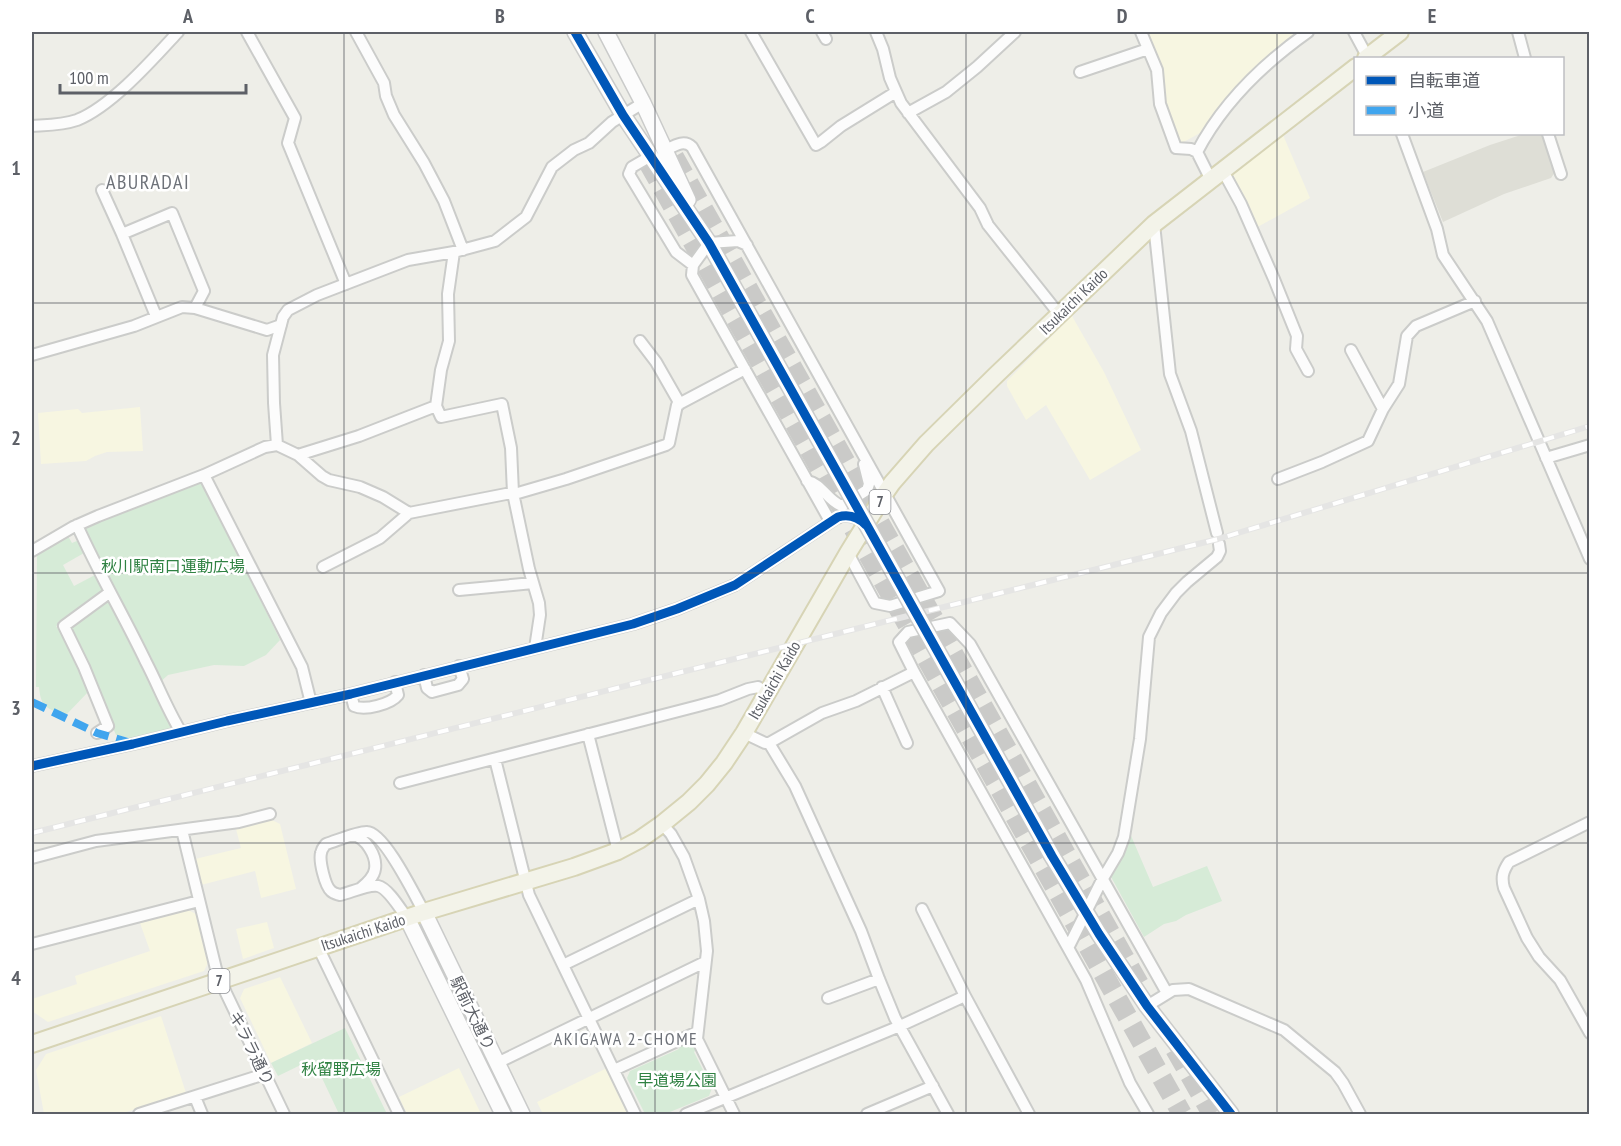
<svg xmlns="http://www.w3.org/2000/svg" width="1621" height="1146" viewBox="0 0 1621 1146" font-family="'PT Sans Narrow','Noto Sans JP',sans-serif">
	<rect width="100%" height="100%" fill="#eeeee8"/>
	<path fill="#f7f6e1" d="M1146 32H1301L1248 77 1210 119 1200 133 1180 144 1172 129Z
		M1283 135 1310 198 1254 229 1229 178Z
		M1072 316 1104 372 1141 450 1090 480 1046 405 1026 420 1007 386V381Z
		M140 407 143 451 107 452 95 456 86 461 41 464 38 413 78 409 82 413Z
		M272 820 280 824 296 889 261 898 255 871 201 885 195 859 241 848 236 829Z
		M188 910 196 914 208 963 204 971 48 1022 32 1011V999L77 984 75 976 150 951 140 923Z
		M267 922 274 948 243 959 236 929Z
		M280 977 312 1043 271 1063 240 998 244 989Z
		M161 1016 186 1093 120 1114H44L36 1070 46 1054Z
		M459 1068 481 1114H407L399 1097Z
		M607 1068 629 1114H543L537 1102Z"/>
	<path fill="#deded6" d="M1524 134H1542L1553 162 1555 172 1551 178 1504 194 1443 222 1423 172 1490 145Z"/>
	<path fill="#d6ebd7" d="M198 481 203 483 280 640 266 655 244 666 214 665 168 675 159 683 84 533 86 527Z
		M68 536 72 543 79 540 84 553 63 565 74 586 95 575 103 589 101 594 56 626 71 649 90 690 65 716C47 707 41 709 39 687H36L37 554Z
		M106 601H109L138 657 162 709 175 729 134 739 116 735 69 626Z
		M1129 831 1153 887 1207 866 1222 901 1186 915 1176 921 1164 924 1144 937 1110 875Z
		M345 1028 387 1114H339L313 1059 278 1076 271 1063Z
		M688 1041 692 1043 696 1050 694 1052 712 1088 709 1096 665 1114H645L627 1078 630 1071 679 1049 678 1046Z"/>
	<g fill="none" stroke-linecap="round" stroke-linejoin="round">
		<path stroke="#cacac8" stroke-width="20" stroke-dasharray="20 10" stroke-linecap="butt" d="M674 157 1139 984
			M648 162 1182 1114
			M1175 1049 1212 1114"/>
		<defs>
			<path id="street" d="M247 32 295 118 288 143 346 284
				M356 32 384 83 386 96 394 115 424 163 444 201 463 250
				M751 32 816 145 821 142 841 126 896 92
				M822 32 826 39
				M876 32 883 49 890 78 901 103 980 208 988 225 1059 314
				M1141 32 1157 70 1160 104 1176 148 1191 149 1197 152
				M1354 32 1368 58
				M1518 32 1525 58
				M1080 72 1148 49
				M908 113 946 92 977 67 1015 32
				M32 126C47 125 63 125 77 120 112 106 153 59 178 32
				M1402 134 1437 229 1443 255 1487 321 1590 559
				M1548 134 1561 174
				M666 150C674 146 684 139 692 147L939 591 890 606 875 603 848 553
				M651 156 632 167 629 174 676 252 693 265
				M1223 171 1241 204 1274 279 1297 336 1296 349 1308 371
				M1211 180 1197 152C1223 102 1263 64 1308 32
				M102 190 122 234 156 316
				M1154 224 1170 374 1191 431 1217 533
				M122 234 172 213 204 291 195 308
				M747 245 738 241 709 243 693 265 692 275 830 521
				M640 341 656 362 680 404
				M1351 350 1383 409
				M32 355 134 326 182 307 195 308 267 330 281 325
				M436 406 441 417 502 404 511 448 513 493 529 569 539 603 540 615 535 648
				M277 445 274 403 273 355 283 317 288 310 317 295 408 260 454 252 495 241 526 217 552 167 574 150 589 143 612 122 643 103
				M298 455 359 436 436 406 441 370 449 341 448 294 454 252
				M1546 458 1590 445
				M204 475 302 667 311 703
				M1278 479 1322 462 1368 441 1383 409 1399 384 1407 336 1416 326 1475 301
				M807 481C823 484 827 501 842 506L867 490 869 484 864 464
				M77 525C98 572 124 616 146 662 158 685 167 709 181 732
				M32 551 73 527 98 516 204 475 265 447 277 445 298 455 322 476 329 480 360 487 383 497 409 513 506 494 518 493 566 479 666 445 669 443 677 405 745 369
				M323 567 380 538 409 513
				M459 590 533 583
				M424 675 427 688 432 692 458 685 463 679 459 666
				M882 687 907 743
				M351 694 354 706C365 711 391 704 398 695L395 682
				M97 733 108 726 84 667 64 626 109 593
				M744 733 765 743H769L795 786 861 931 879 979 895 1018 948 1114
				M588 734 618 851
				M769 743 822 713 856 701 914 672
				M495 759 529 895 635 1114
				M32 766 133 744 227 721 351 694 633 624 677 609 735 585 838 517C848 514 858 517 866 525
				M400 783 698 706 720 700 748 689 758 687 767 693
				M1590 822 1509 862C1503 871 1501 877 1504 888L1527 938 1539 957 1560 980 1590 1033
				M662 824 671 834 684 857 699 899 704 921 707 951 697 1039 734 1114
				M182 830 216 969 226 993 284 1114
				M353 835C366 838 377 856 375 869 374 877 367 883 361 888
				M32 858 96 841 239 822 270 814
				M922 909 965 996
				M407 918C401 910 388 888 378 886 368 884 350 893 340 895 337 894 334 894 331 891 325 886 319 861 321 853 322 848 323 848 326 844 336 841 359 831 367 832 384 832 415 896 424 912
				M32 944 199 901
				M318 947 399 1114
				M1068 948 1102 880 1118 853 1124 837 1140 739 1149 637 1161 613 1176 593 1187 582 1217 557 1220 551 1219 544
				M563 965 699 899
				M828 998 879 979
				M1147 1006 1173 990 1189 989 1284 1030 1335 1072 1343 1083 1360 1114
				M497 1063 705 962
				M614 1070 697 1032
				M195 1097 202 1114
				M139 1114 265 1074
				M686 1114 900 1026 965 996 1029 1114
				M867 1114 933 1086
				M1148 1114 1130 1083 1086 980 914 672 899 642 908 632 950 623 970 644 1167 993"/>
			<path id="secondary" d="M575 32 623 115 709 243 760 334
				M606 32 643 103 688 200
				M1052 856 1099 934 1147 1006 1231 1114
				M424 912 522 1114
				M407 918 503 1114"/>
			<path id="primary" d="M1366 58 1400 32
				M32 1044 424 912 574 867 618 851 639 840 662 824 689 802 707 784 724 763 744 733 848 553 885 493 892 483 926 444 996 375 1154 224 1356 67"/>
		</defs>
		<use href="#street" stroke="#cbccca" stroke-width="14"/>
		<use href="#secondary" stroke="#cacbca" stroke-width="18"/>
		<use href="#primary" stroke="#d7d4b5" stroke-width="20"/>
		<use href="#street" stroke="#fcfcfc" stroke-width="10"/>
		<use href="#secondary" stroke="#fcfcfc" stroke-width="15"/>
		<use href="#primary" stroke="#f3f3e9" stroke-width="16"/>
		<defs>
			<path id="rail" d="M32 833 1218 539 1590 426"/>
		</defs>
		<use href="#rail" stroke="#e5e5e4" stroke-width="6"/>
		<use href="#rail" stroke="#fff" stroke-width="4" stroke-dasharray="11" stroke-linecap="butt"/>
		<defs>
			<path id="secondary-bridge" d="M760 334 1052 856"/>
		</defs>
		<use href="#secondary-bridge" stroke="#cacbca" stroke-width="18" stroke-linecap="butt"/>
		<use href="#secondary-bridge" stroke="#fcfcfc" stroke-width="15"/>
		<path stroke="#40a5ee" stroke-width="8" stroke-dasharray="15 8" stroke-linecap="butt" d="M32 702 97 733 128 742"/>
		<defs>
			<path id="cycleway" d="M575 32 623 115 709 243 1052 856 1099 934 1147 1006 1231 1114
				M32 766 133 744 227 721 351 694 633 624 677 609 735 585 838 517C848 514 858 517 866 525"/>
		</defs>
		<use href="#cycleway" stroke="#fff" stroke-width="13"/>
		<use href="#cycleway" stroke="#0057b8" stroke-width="9"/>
	</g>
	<path fill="none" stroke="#5d6067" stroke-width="1.5" stroke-opacity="0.55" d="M344 32V1114M655 32V1114M966 32V1114M1277 32V1114M32 303H1590M32 573H1590M32 843H1590"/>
	<g text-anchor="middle" stroke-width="5" stroke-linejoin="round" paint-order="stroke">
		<g fill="#fff" stroke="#8e9095" stroke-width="1.5">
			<rect x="869.5" y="490" width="21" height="24" rx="4.5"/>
			<rect x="208.5" y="969" width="21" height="24" rx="4.5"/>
		</g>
		<g font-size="15" font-weight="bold" fill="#5d6067">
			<text x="880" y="507">7</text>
			<text x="219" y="986">7</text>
		</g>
		<g font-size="16" fill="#5d6067" stroke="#fff">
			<text transform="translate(1073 301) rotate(-44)" y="6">Itsukaichi Kaido</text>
			<text transform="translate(774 680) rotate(-60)" y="6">Itsukaichi Kaido</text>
			<text transform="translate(363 932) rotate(-18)" y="6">Itsukaichi Kaido</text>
			<text transform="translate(473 1013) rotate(64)" y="6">駅前大通り</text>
			<text transform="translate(252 1048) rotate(64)" y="6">キララ通り</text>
		</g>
		<g font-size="16" fill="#308243" stroke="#fff">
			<text x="173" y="572">秋川駅南口運動広場</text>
			<text x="341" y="1075">秋留野広場</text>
			<text x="677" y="1086">早道場公園</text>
		</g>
		<g font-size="18" letter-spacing="1.5" fill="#6e7279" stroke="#fff">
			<text x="626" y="1045">AKIGAWA 2-CHOME</text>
		</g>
		<g font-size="20" letter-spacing="1.5" fill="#6e7279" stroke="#fff">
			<text x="148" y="189">ABURADAI</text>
		</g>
	</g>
	<rect width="1621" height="1146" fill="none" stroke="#ffffff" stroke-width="66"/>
	<rect x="1354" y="57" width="210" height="78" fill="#ffffff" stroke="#bebfc2" stroke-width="1.5"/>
	<rect x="1366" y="76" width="30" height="9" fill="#0057b8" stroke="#bebfc2" stroke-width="1.5"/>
	<text x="1408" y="87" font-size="18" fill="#5d6067">自転車道</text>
	<rect x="1366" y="106" width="30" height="9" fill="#40a5ee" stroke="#bebfc2" stroke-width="1.5"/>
	<text x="1408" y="117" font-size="18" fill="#5d6067">小道</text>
	<path d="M60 84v9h186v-9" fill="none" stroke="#5d6067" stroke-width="3"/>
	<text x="69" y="84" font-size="18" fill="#5d6067" stroke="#ffffff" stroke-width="4.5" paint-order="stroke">100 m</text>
	<rect x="33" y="33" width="1555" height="1080" fill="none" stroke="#5d6067" stroke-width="2"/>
	<g font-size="20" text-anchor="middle" font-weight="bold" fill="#5d6067">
		<text x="188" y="23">A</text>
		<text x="500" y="23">B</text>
		<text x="810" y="23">C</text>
		<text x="1122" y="23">D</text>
		<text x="1432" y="23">E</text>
		<text x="16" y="175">1</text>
		<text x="16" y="445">2</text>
		<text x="16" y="715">3</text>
		<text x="16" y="985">4</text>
	</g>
</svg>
